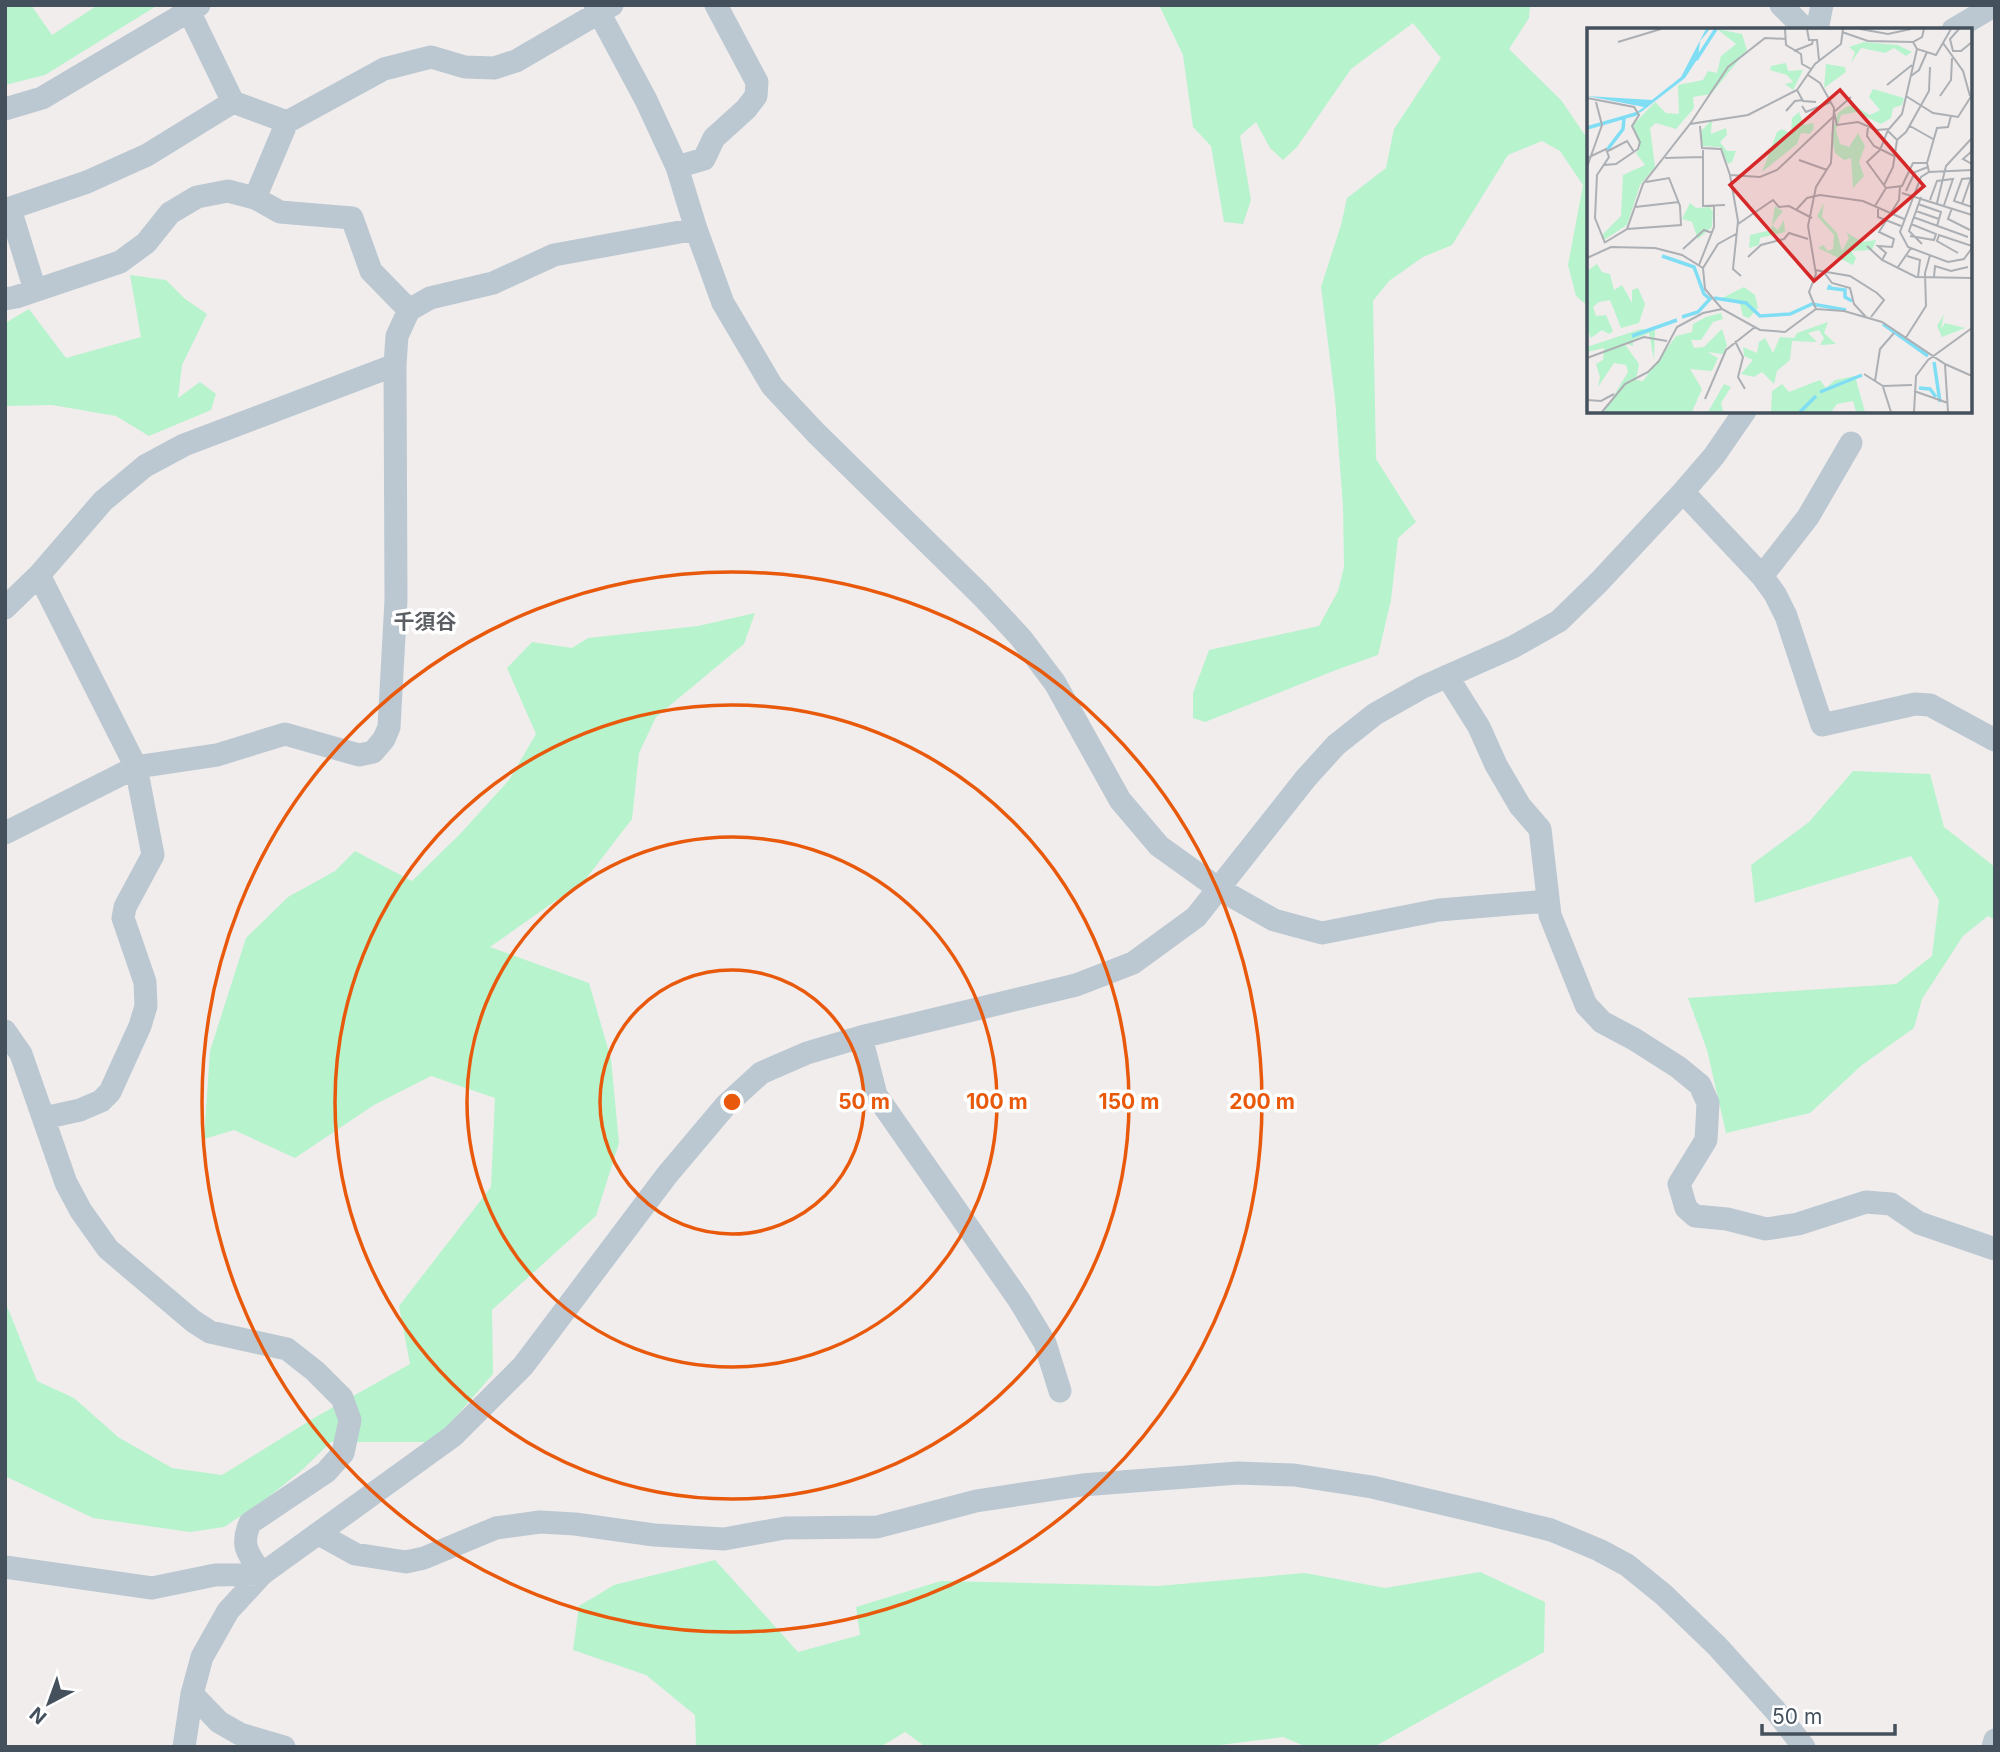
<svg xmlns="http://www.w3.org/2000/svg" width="2000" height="1752" viewBox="0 0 2000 1752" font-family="Inter,'Noto Sans JP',sans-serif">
	<rect width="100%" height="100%" fill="#f1eded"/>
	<path fill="#b7f3cd" d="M5 5H31L52 35 98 5H158L45 75 5 85Z
		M1159 5H1530L1529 18 1509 49 1561 100 1589 141V307L1576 296 1568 265 1583 185 1560 151 1542 141 1508 155 1452 245 1423 257 1389 281 1373 301 1376 459 1416 522 1398 538 1391 600 1378 655 1336 670 1205 722 1193 718V693L1209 650 1319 626 1338 591 1344 567 1343 507 1335 399 1321 287 1341 225 1347 198 1386 168 1394 129 1441 58 1413 23 1351 69 1297 147 1283 160 1270 148 1256 122 1240 136 1251 200 1243 224 1224 222 1211 146 1193 127 1183 55Z
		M130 275 166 280 185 299 207 314 182 365 178 398 200 382 216 394 211 410 149 436 116 416 52 405 5 406V323L29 309 66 358 141 337Z
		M755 613 744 644 656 717 639 753 632 819 585 880 490 947 589 983 611 1059 619 1143 596 1216 492 1310 493 1374 434 1442H331L301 1471 266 1499 224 1527 190 1532 93 1518 5 1476V1301L37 1381 74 1398 118 1437 172 1468 222 1475 314 1418 410 1364 399 1306 491 1187 495 1098 431 1076 374 1105 295 1158 234 1130 204 1139 210 1051 246 938 288 897 335 871 355 851 412 881 461 833 509 780 536 734 507 668 532 642 572 648 588 638 698 626Z
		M1853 771 1930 774 1944 827 1995 867V920L1988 916 1963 936 1922 999 1914 1028 1862 1065 1810 1113 1726 1133 1707 1050 1688 998 1896 984 1932 956 1939 900 1911 856 1755 903 1751 865 1809 822Z
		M715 1560 798 1652 860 1635 856 1607 941 1581 1158 1586 1305 1573 1385 1588 1480 1572 1545 1602 1544 1652 1374 1747H1307L1283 1737 1204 1747H926L905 1732 880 1747H696L695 1715 646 1675 573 1650 579 1606 614 1585Z"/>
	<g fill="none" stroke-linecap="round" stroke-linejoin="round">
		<path stroke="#bcc8d1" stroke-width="23" d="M186 5 233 102 287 122
			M595 5 646 100 677 167 696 229 723 303 772 386 816 433 982 596 1021 638 1055 683 1120 800 1159 846 1219 889 1274 920 1322 933 1439 910 1548 901
			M1781 5 1806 30
			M1817 30 1822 5
			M1953 30 1995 5
			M5 109 42 98 199 5
			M677 167 704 159 714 138 746 109 756 96 757 82 716 5
			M255 198 287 122 384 69 431 57 465 67 494 68 516 61 612 5
			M10 209 35 290
			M5 210 87 182 147 155 233 102
			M5 299 16 297 120 262 146 243 170 213 197 197 228 191 255 198 280 212 352 218 371 271 409 310
			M1683 492 1762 576 1775 594 1786 616 1822 725 1915 704 1930 705 1995 740
			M39 575 136 767 153 855 125 907 123 918 145 982 146 1006 140 1026 110 1092 101 1101 80 1110 44 1118
			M1762 576 1808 517 1851 443
			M5 608 39 575 103 501 145 466 184 445 395 365
			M1447 676 1479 727 1496 765 1520 806 1540 829 1550 915 1586 1005 1602 1022 1634 1039 1678 1067 1700 1085 1708 1103 1706 1140 1679 1184 1686 1208 1695 1216 1727 1219 1766 1229 1798 1224 1866 1202 1891 1204 1919 1223 1995 1249
			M5 833 136 767 217 755 285 734 359 755 373 752 384 739 389 727 396 600 395 365 397 336 409 310 430 298 493 283 554 255 696 229
			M5 1031 21 1054 66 1183 81 1211 108 1249 193 1321 210 1332 287 1349 315 1371 342 1398 350 1420 343 1453 326 1472 250 1523C240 1546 248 1554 262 1574
			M861 1037 876 1095 1019 1300 1045 1343 1060 1391
			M319 1534 355 1554 406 1562 424 1558 496 1528 540 1522 575 1524 654 1535 724 1539 785 1528 877 1527 976 1501 1082 1485 1238 1473 1294 1475 1372 1487 1483 1513 1551 1530 1599 1550 1627 1565 1664 1595 1717 1646 1775 1710 1804 1747
			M5 1567 152 1588 215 1575 262 1574
			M192 1694 219 1722 240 1734 284 1747
			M184 1747 192 1694 202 1657 228 1611 262 1574 453 1436 523 1366 667 1175 726 1105 761 1073 807 1053 861 1037 1076 985 1133 963 1196 917 1306 778 1336 745 1375 714 1423 687 1513 647 1559 621 1599 582 1683 492 1714 456 1745 411
			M1993 1747 1995 1740"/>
	</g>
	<g fill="none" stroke="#e8590c" stroke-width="3.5">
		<circle cx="732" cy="1102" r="132"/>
		<circle cx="732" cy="1102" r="265"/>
		<circle cx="732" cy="1102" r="397"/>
		<circle cx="732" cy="1102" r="530"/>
	</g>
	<g text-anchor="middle" stroke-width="7" stroke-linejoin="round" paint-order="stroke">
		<g font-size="21" font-weight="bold" fill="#5a5e63" stroke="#fff">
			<text x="425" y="629">千須谷</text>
		</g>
	</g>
	<g transform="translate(1587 28)">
		<rect width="385" height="385" fill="#f1eded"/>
		<path d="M130 1 155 6 160 22 124 66 106 69 107 80 89 101 69 95 63 100 68 139 53 157 40 197 17 212 15 207 34 188 36 147 58 137 49 125 53 120 46 97 68 74 79 85 92 86 91 57 116 52 121 43 130 45 134 28 149 16ZM277 14 311 17 325 24 319 28 307 20 298 25 274 20 264 35 268 24 262 19ZM199 35 201 43 216 42 206 62 198 56 206 54 200 47 183 42 184 38ZM239 36 258 39 259 44 237 60ZM286 61 317 70 315 77 306 80 304 90 294 96 269 84 254 87 249 102 253 116 262 119 271 105 278 118 272 134 277 148 266 160 264 130 257 132 248 125 244 106 251 85 259 79 266 77 283 87 293 82 282 69ZM212 84 217 97 226 95 227 100 223 106 214 105 210 116 175 144 190 104 195 101 204 106 205 90ZM125 92 124 106 139 100 140 107 133 114 140 123H149L145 134 141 136 133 119 115 118 113 104ZM103 175 109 180 123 179 126 184 125 199 111 211 105 194 95 191ZM237 175 235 189 250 205 255 223 262 210 259 204 275 214 289 212 285 222 264 223 269 230 266 237 231 220 236 217 241 223 246 221 247 207 230 188ZM188 178 196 183 185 197 191 202 197 192 198 204 173 210 172 217 162 220 163 207 184 202ZM10 236 15 244 23 246 27 262 35 257 45 275V262L51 260 58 276 52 295 34 300 23 272 12 274 6 279 9 288 19 287 26 303 22 306 15 302 4 310 0 301V243ZM157 259 168 267 171 280 162 290 156 288 153 276 133 271ZM134 285 136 291 126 294 114 312H104L107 320 117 319 135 301 140 317 136 326 120 324 131 330 125 343 103 341 115 361 105 384H17L41 344 39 337 27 335 11 359 13 349 9 336 16 332 17 320 0 324V319L54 301 68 302 67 332 62 305 46 312V318L37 315 52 336 49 352 56 353 89 308 105 304 106 296 119 289ZM357 286 354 301 358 295 378 300 355 309 350 298ZM241 294 237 305 249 316 233 317 237 310 232 302 221 305 230 314 205 313 203 332 190 343 187 356 175 344 167 349 154 346 166 332 157 328 156 319 170 325 172 314 178 310 186 325 193 309 207 310 210 305ZM268 348 278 384H269L266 373 250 376 244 384H184L185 363 195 356 202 364 233 352 239 360 248 352ZM137 356 144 359 134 375 136 384H121Z" fill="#b7f3cd"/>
		<path d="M119 1H123L113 13 111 30 98 50 54 84 46 87 57 79 0 68 65 72 94 49Z" fill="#80def4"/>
		<path fill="none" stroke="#80def4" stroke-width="3.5" d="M109 32 129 1M0 100 52 85M20 122 36 101 37 90M75 228 107 239 117 266 123 271 111 284 95 289M243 257 242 260 258 262V269L265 273M127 270 159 275 173 288 203 286 225 276 259 282M296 296 341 328M45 308 90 292M347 334 353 374M332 360 343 361 349 369M233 364 275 347M213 384 229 368"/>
		<path fill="none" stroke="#acafb3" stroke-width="2" d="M198 1 199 17 214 26 215 36 224 41M220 1 222 12H230L232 32M273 1 301 6 324 1M372 1 363 11 366 23H374L385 14M255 4 281 13 326 14 335 9 337 1M31 14 74 1M326 14 330 21 349 27 364 1M356 15 376 43 383 68M207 23 225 16 226 12M221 47 233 55 247 80 244 135 229 159 221 198 229 246 222 264 229 281M324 48 332 42 340 24M300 57 325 37M210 62 216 73 229 74M319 68 346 85 371 89 385 67M353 68 364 52 365 30M264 69 247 84 250 97 271 94 289 102 302 101 315 86 330 21M0 70 47 79 52 87 45 98 53 114 51 121 29 136 17 137M215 78 219 84 244 74M199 83 208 73 216 72M103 96 141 39 178 10 199 11M113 98 115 120 134 121 143 147 151 193 146 241 154 248M281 98 280 108 287 118 307 128M323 98 346 111M301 102 293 122 280 134 299 160 315 158 326 135H340M301 103 310 112 319 104 342 63 343 39M116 122V178L138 177M21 123 40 113 47 124M385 123 376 131 385 136M0 130 19 121 22 129 10 147 8 190 18 215M78 130 116 129M212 132 240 142M0 139 15 97 9 74M385 142 342 144 334 149 313 204 321 219 361 234 377 231 385 220M342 144 340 135 350 100 361 99 364 88M143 147 173 149 190 142 246 89M385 150 375 151 367 173 385 179M297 157 306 139 310 112M319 163 328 144 341 139M315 165 385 187M334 169 322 203 335 216M343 172 350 153 366 151 357 177M350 175 359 138 385 110M331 176 354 184 350 198M375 176 384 150M288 178 299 160M48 179 92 174M365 180 361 191 383 202M291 181V189L314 198M209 182 220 170 233 167 276 173 317 191M329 183 352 191M326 189 381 209M151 196 186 172 192 179 202 178 225 190M40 201 94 197 93 178 82 150 59 154M323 208 347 212 349 206 324 196M17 215 40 201 56 156 103 96 161 87 210 62 228 36 254 16 256 1M280 218 295 232 329 249 385 250M96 221 117 202 125 205M371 225 350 213 352 207 385 218M320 228 333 232 331 249M161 229 174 217 197 211 202 205 221 211M0 230 24 219 68 220 95 227 116 240 118 261 135 281 173 302 198 304 229 281 257 283 295 294 358 336 385 348M295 232 299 225 291 218 305 219 307 211 292 204 312 172 313 159M112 237 127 199V178M311 239 324 220M116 240 131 216 149 206M228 242 263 248 290 265 297 272 284 289M236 243 245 255 263 260 267 276 279 289M347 249 348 238 364 243 381 239M318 311 339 278 338 245 343 227M148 313 156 329 151 349 158 361M0 330 57 309 80 313M358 337 361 384M277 346 296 358 325 357M288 353 293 321 307 305M296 359 304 384M327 363 361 375M118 371 139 322 168 299M0 372 14 373 27 366M15 384 38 356 61 344 72 333 90 299 116 285 135 281M327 384 329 348 341 332 385 300"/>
		<path fill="#d62828" fill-opacity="0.15" stroke="#d62828" stroke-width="3.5" d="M253 62 337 158 227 253 143 157Z"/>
		<rect width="385" height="385" fill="none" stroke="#44515d" stroke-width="3.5"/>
	</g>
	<circle cx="732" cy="1102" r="10" fill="#e8590c" stroke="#fff" stroke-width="3.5"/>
	<g font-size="21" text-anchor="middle" font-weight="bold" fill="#e8590c" stroke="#fff" stroke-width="7" stroke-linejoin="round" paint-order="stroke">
		<text x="864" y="1109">50 m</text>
		<text x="997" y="1109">100 m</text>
		<text x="1129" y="1109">150 m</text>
		<text x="1262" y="1109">200 m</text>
	</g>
	<rect width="2000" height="1752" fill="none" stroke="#44515d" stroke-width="14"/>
	<g transform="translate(49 1703) rotate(221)" stroke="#ffffff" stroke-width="5" paint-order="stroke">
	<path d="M0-5L12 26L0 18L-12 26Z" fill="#44515d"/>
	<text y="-10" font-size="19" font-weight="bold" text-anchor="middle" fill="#44515d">N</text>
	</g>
	<path d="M1762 1724v10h133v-10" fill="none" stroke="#44515d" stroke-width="3.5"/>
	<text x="1772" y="1724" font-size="21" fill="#44515d" stroke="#ffffff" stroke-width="5" paint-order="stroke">50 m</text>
</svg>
